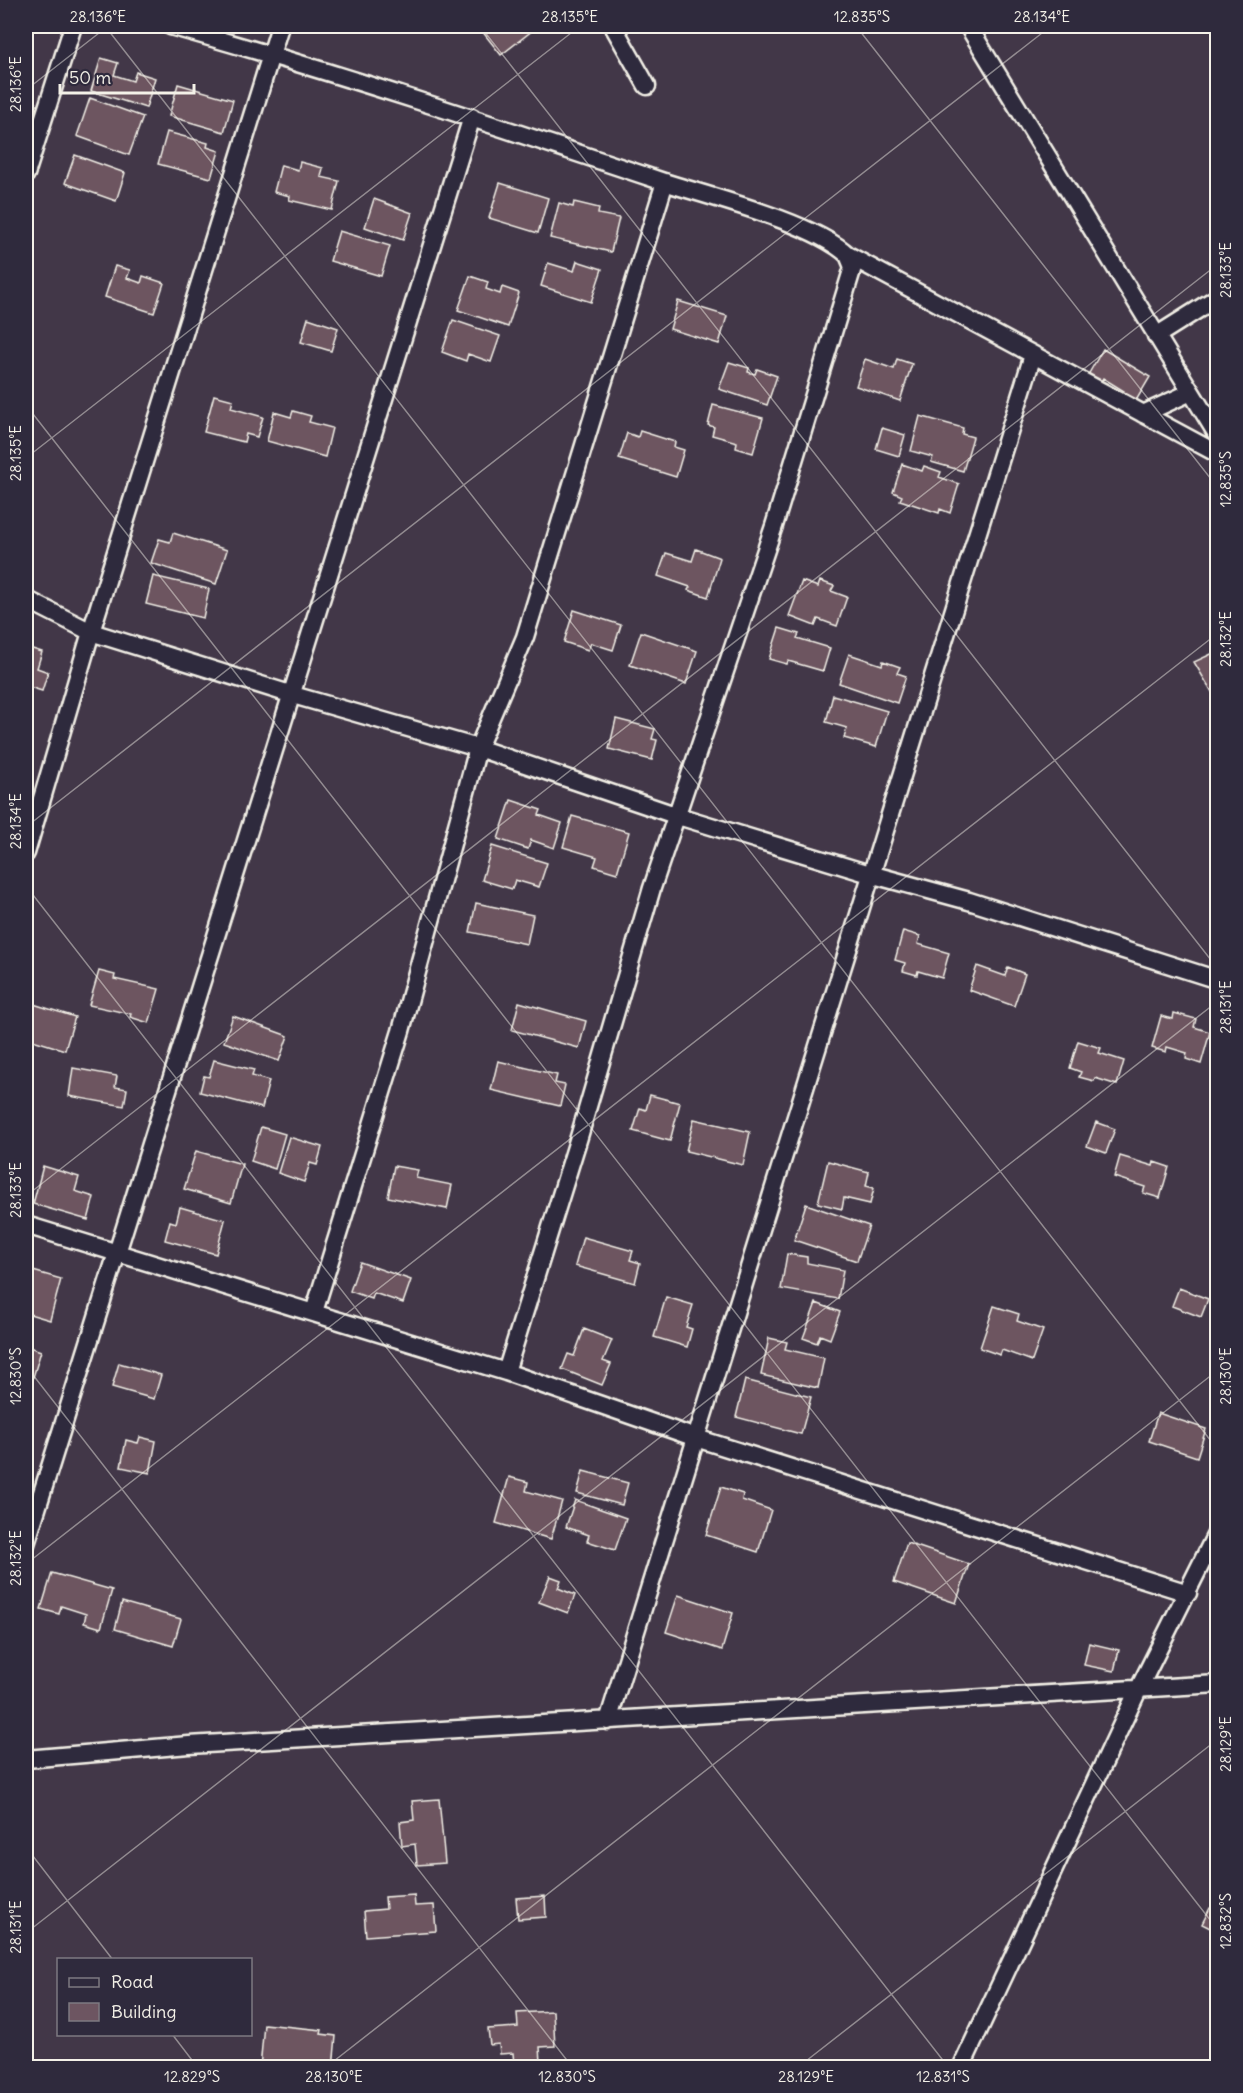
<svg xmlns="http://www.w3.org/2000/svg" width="1243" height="2093" viewBox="0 0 1243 2093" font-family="Delius,sans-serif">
	<rect width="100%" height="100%" fill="#423748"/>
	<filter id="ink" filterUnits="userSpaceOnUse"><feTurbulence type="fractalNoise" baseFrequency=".0167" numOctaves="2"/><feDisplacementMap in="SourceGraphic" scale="12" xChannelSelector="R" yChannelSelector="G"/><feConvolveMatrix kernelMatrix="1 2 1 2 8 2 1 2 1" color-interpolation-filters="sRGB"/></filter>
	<g filter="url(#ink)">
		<path fill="#6d5561" stroke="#f4f1e8" stroke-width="1.5" d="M478 26H545L539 30 537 27 501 55Z
			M101 58 118 63 114 75 133 81 136 72 155 78 146 108 91 91Z
			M178 84 233 100 224 132 169 116Z
			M90 98 143 117 129 155 77 136Z
			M167 132 208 143 207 147 219 151 211 178 158 164Z
			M75 155 125 173 116 201 65 183Z
			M300 162 323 168 321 177 339 181 332 210 289 200 290 196 274 192 281 165 298 170Z
			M500 183 548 198 538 233 489 218Z
			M374 199 412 213 403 240 365 227Z
			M574 202 599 208 598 214 619 218 611 252 550 238 559 203 573 207Z
			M339 231 390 246 381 276 330 261Z
			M577 261 602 269 591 302 541 286 548 263 574 271Z
			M115 266 130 270 127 278 141 283 143 276 164 283 154 313 105 297Z
			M470 276 488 282 486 289 500 294 502 287 519 293 508 327 458 310Z
			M678 301 727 316 719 344 670 329Z
			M308 318 338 328 331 351 301 342Z
			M453 320 500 336 491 362 468 354 466 361 442 352Z
			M1103 349 1150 377 1134 404 1121 396 1124 391 1103 378 1100 383 1088 375Z
			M865 359 894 369 897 359 912 364 900 401 856 386Z
			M729 362 749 368 748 372 755 374 757 369 777 376 767 405 719 389Z
			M214 395 233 400 231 408 263 417 257 437 246 434 244 442 204 432Z
			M713 405 763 418 753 453 736 448 737 442 712 435 714 427 708 425Z
			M293 411 311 416 309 422 332 428 325 457 267 441 274 412 291 417Z
			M920 416 963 428 962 434 973 437 963 471 931 462 933 457 911 451Z
			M882 428 905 435 899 456 876 449Z
			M640 431 675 442 674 447 684 450 676 477 619 459 627 433 638 437Z
			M902 464 922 471 924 466 941 472 939 477 959 484 950 513 940 509 939 513 900 500 902 496 893 492Z
			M173 533 227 550 216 584 151 563 159 539 170 542Z
			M696 549 720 558 708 597 688 590 690 587 658 576 666 553 692 561Z
			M153 576 209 589 203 618 146 604Z
			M802 581 818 587 820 581 834 586 831 591 847 597 837 626 818 619 815 626 789 616Z
			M574 610 621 625 613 650 591 643 588 650 564 642Z
			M779 628 799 634 797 638 830 648 823 671 788 661 787 664 769 659Z
			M641 632 697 651 686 684 630 665Z
			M26 647 42 652 37 668 48 672 42 691 26 686Z
			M1218 651V688L1212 692 1194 662Z
			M849 654 882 665 883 661 900 667 897 673 906 676 897 703 839 683Z
			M833 695 887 711 876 747 844 738 847 728 826 722Z
			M616 719 655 729 652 739 657 740 652 760 609 749Z
			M511 800 541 810 539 815 562 823 554 848 531 840 528 849 498 839Z
			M572 816 629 832 617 873 594 866 597 857 563 847Z
			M492 846 547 863 539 887 515 880 512 889 482 880Z
			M476 903 533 915 527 944 470 932Z
			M903 931 920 936 918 944 949 953 942 978 918 971 917 975 903 971 905 963 895 960Z
			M977 966 1005 976 1008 967 1025 974 1014 1006 969 990Z
			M99 971 115 975 114 979 159 989 149 1023 130 1017 131 1014 89 1005Z
			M27 1002 75 1017 65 1050 26 1038Z
			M519 1002 586 1021 579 1048 512 1030Z
			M1174 1013 1196 1019 1194 1027 1210 1032 1201 1064 1186 1059 1187 1053 1167 1047 1166 1052 1152 1048 1161 1016 1173 1019Z
			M233 1016 288 1036 279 1061 224 1042Z
			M1078 1041 1101 1048 1099 1053 1124 1061 1117 1085 1095 1078 1094 1081 1079 1077 1081 1072 1070 1068Z
			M214 1060 254 1070 252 1076 269 1081 262 1108 200 1092 204 1076 209 1077Z
			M498 1061 557 1075 555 1083 565 1085 560 1106 491 1090Z
			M73 1068 117 1076 115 1087 127 1089 124 1106 69 1096Z
			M650 1095 680 1103 670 1141 633 1131 640 1108 646 1110Z
			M694 1119 750 1132 743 1165 686 1151Z
			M1096 1122 1115 1129 1106 1153 1087 1146Z
			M261 1127 285 1134 275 1169 251 1161Z
			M289 1137 322 1147 317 1165 310 1163 304 1182 278 1173Z
			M196 1151 242 1164 231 1203 184 1189Z
			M1120 1156 1153 1166 1154 1162 1169 1167 1160 1198 1143 1193 1145 1187 1114 1177Z
			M828 1161 869 1172 866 1186 874 1188 870 1204 844 1198 842 1209 818 1203Z
			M43 1166 79 1177 75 1191 94 1197 88 1220 33 1204Z
			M394 1166 418 1170 416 1178 452 1185 447 1209 388 1197Z
			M806 1204 869 1226 857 1261 794 1240Z
			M180 1207 225 1220 216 1254 165 1240 170 1221 176 1223Z
			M583 1237 633 1251 630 1260 640 1263 635 1283 575 1266Z
			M787 1254 807 1257V1263L843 1270 838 1299 781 1289Z
			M360 1262 411 1280 403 1303 374 1293 372 1299 350 1291Z
			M26 1269 61 1279 50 1320 26 1313Z
			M1179 1288 1208 1299 1201 1317 1172 1306Z
			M666 1297 693 1305 686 1327 692 1329 687 1347 654 1337Z
			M816 1303 840 1312 830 1339 820 1335 817 1343 803 1338Z
			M994 1306 1019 1314 1017 1321 1043 1330 1032 1361 1002 1350 1000 1355 980 1348Z
			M584 1329 612 1340 603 1361 611 1364 602 1385 562 1369 568 1354 574 1356Z
			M769 1338 787 1342 785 1349 824 1358 818 1388 761 1375Z
			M26 1346 41 1351 31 1384 26 1383Z
			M119 1363 161 1375 154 1399 112 1387Z
			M745 1380 811 1397 801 1434 736 1417Z
			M1158 1413 1206 1429 1197 1457 1149 1441Z
			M140 1437 156 1441 150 1473 121 1467 126 1440 138 1443Z
			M583 1471 628 1483 622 1505 577 1493Z
			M509 1477 528 1482 526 1491 562 1501 551 1539 496 1523Z
			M721 1487 743 1494 742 1500 771 1510 758 1552 706 1535Z
			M575 1500 626 1518 615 1550 587 1541 589 1535 566 1527Z
			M907 1543 969 1564 956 1603 894 1582Z
			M52 1573 112 1590 101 1628 84 1623 86 1614 61 1606 59 1614 41 1609Z
			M550 1576 561 1580 558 1588 575 1595 568 1613 539 1602Z
			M678 1595 733 1613 722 1650 666 1632Z
			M122 1602 181 1619 173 1646 115 1629Z
			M1089 1643 1119 1650 1114 1671 1084 1665Z
			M439 1799 445 1863 417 1865 415 1844 402 1846 400 1822 414 1820 412 1801Z
			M414 1895 415 1906 434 1905 436 1931 366 1936 364 1911 386 1909 385 1897Z
			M545 1896 546 1917 518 1919 516 1898Z
			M1210 1908 1218 1910V1932L1202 1924Z
			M553 2011 555 2046 540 2047 541 2062 514 2064 513 2053 500 2054 499 2044 490 2045 488 2029 518 2027 517 2013Z
			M264 2024 322 2030 321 2034 336 2036 333 2068H260Z"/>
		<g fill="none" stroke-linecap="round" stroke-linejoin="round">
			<defs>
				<path id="street" d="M170 26C336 72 500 127 664 182 711 197 814 223 848 255L1218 454
					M613 26 647 86
					M968 26 1218 436
					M26 174 73 26
					M1156 336 1218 297
					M1143 414 1191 392
					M26 599 91 632 293 695 478 748 678 816 870 874 969 901 1218 980
					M26 853 91 632 280 26
					M26 1225 506 1372 696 1438 1188 1593
					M314 1312 401 1031 478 748 525 637 665 182
					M506 1372 579 1137 652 888 774 526 853 267 848 255
					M26 1544 472 117
					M608 1721 1033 355
					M26 1759 189 1745 1218 1684
					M961 2068 1138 1690 1218 1530"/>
			</defs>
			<use href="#street" stroke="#f4f1e8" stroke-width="21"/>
			<use href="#street" stroke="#2f2a3d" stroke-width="16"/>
		</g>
	</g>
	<path fill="none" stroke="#f4f1e8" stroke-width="1.5" stroke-opacity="0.45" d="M105 26 1218 1450M480 26 1218 969M856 26 1218 488M26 90 108 26M26 405 1218 1930M26 458 580 26M26 827 1051 26M26 886 949 2068M26 1196 1218 264M26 1366 573 2068M26 1564 1218 633M26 1847 113 1960M26 1933 1218 1001M172 2034 198 2068M325 2068 1218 1370M797 2068 1218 1739"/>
	<rect width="1243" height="2093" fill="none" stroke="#2f2a3d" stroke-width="66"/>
	<rect x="57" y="1958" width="195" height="78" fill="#2f2a3d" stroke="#7e7a81" stroke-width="1.5"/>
	<rect x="69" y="1978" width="30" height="9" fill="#2f2a3d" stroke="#7e7a81" stroke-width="1.5"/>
	<text x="111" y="1988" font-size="18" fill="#f4f1e8">Road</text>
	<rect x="69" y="2003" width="30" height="18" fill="#6d5561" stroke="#7e7a81" stroke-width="1.5"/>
	<text x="111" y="2018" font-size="18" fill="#f4f1e8">Building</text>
	<path d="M60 84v9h134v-9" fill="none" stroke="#f4f1e8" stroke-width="3"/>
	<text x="69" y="84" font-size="18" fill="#f4f1e8" stroke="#2f2a3d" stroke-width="4.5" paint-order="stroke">50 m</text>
	<rect x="33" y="33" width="1177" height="2027" fill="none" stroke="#f4f1e8" stroke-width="2"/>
	<g font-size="15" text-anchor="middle" fill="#f4f1e8">
		<text x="98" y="22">28.136°E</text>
		<text x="570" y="22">28.135°E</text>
		<text x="862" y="22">12.835°S</text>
		<text x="1042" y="22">28.134°E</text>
		<text transform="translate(16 84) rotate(-90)" y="5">28.136°E</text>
		<text transform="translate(1226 270) rotate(-90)" y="5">28.133°E</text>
		<text transform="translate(16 453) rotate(-90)" y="5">28.135°E</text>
		<text transform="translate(1226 479) rotate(-90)" y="5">12.835°S</text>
		<text transform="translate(1226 639) rotate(-90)" y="5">28.132°E</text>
		<text transform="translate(16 821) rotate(-90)" y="5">28.134°E</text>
		<text transform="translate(1226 1007) rotate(-90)" y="5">28.131°E</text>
		<text transform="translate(16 1190) rotate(-90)" y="5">28.133°E</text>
		<text transform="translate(1226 1376) rotate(-90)" y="5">28.130°E</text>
		<text transform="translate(16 1376) rotate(-90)" y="5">12.830°S</text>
		<text transform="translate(16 1558) rotate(-90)" y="5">28.132°E</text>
		<text transform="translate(1226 1744) rotate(-90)" y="5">28.129°E</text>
		<text transform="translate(1226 1921) rotate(-90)" y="5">12.832°S</text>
		<text transform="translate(16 1927) rotate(-90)" y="5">28.131°E</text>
		<text x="192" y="2082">12.829°S</text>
		<text x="334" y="2082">28.130°E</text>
		<text x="567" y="2082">12.830°S</text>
		<text x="806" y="2082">28.129°E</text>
		<text x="943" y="2082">12.831°S</text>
	</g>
</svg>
